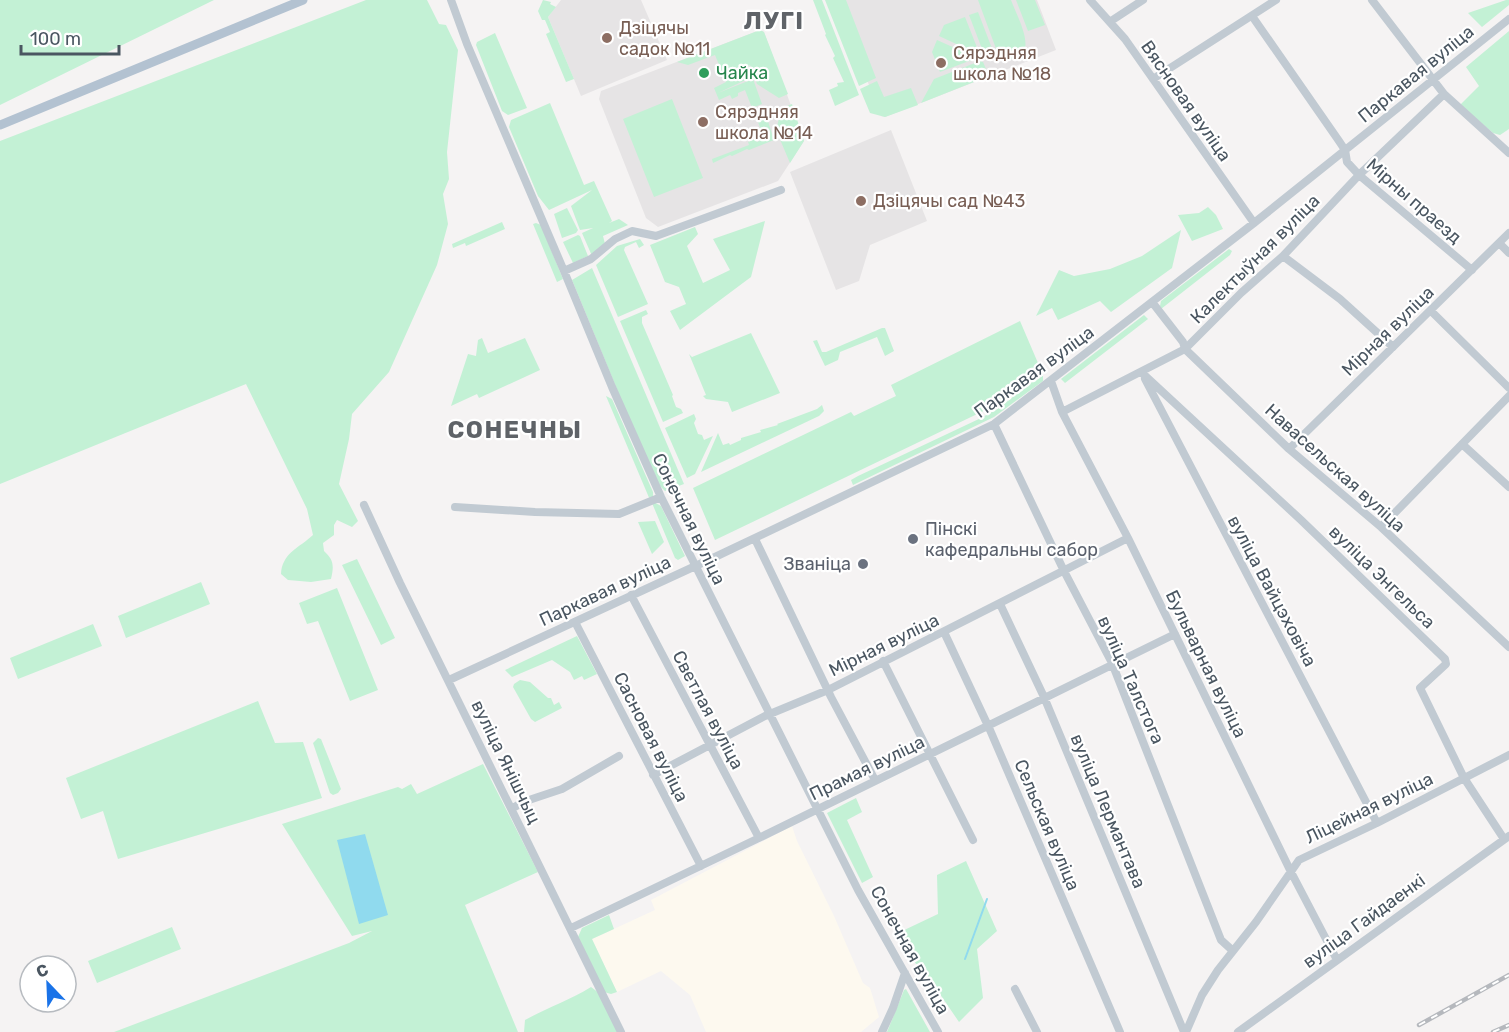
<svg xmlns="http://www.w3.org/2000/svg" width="1509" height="1032" viewBox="0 0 1509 1032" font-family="Rubik,sans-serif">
	<rect width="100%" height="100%" fill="#f5f3f3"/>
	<path fill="#fdf9ef" d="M792 826 797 841 834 916 863 983 870 988 879 1017 861 1032H706L690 995 661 971 617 992 592 939 655 910 651 900Z"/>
	<path fill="#e6e4e5" d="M561 0H641L667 60 581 96 548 17Z
		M836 0H1037L1056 50 885 117 881 116Z
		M760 30 764 32 804 141 778 181 658 227 646 218 599 99 601 91Z
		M891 130 927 221 870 245 859 281 836 290 790 172Z"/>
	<path fill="#c3f1d5" d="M0 0H214L0 105Z
		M366 0H427L439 24 446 25 458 50 447 152 449 179 443 194 448 224 437 265 389 372 352 414 349 439 339 484 358 521 352 527 337 520 334 525V535L323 543 324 551C334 560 334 566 331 579L311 582 288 580 281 574C282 553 299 548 313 535L307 509 246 384 0 484V141Z
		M543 0 551 2 550 4 556 7 548 17 574 79 566 82 546 34 550 32 545 20H542L538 11Z
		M813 0H822L859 95 835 106 829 90 838 86 837 83 844 82 833 58 835 56 825 35 826 34Z
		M825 0H846L876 78 859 86Z
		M978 0H1011C1017 17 1042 59 1008 59L998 54Z
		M1016 0H1035L1045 25 1028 31Z
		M1506 0H1509V5L1482 27 1468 13Z
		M978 12 993 51 984 54 969 15Z
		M965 17 980 55 939 36 944 25Z
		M760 30 764 32 788 94 779 98 757 84 750 65 748 66 752 77 718 93 753 79 762 104 752 108 745 90 738 93V96L732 99 730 95 719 100 714 88 726 82 715 55 688 65 677 62Z
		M1509 31V129L1500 135 1493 133 1460 105 1479 86 1466 67Z
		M495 33 527 108 508 115 502 111 476 45 477 42Z
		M937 40 977 58 940 72 932 52Z
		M980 61 983 62 989 76 921 103 934 79Z
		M877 81 884 97 911 88 918 105 885 117 870 113 860 89Z
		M672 99 703 178 654 197 623 119Z
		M550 103 584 185 594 181 612 221 609 223 619 219 628 225 603 236 605 244 592 256 582 233 593 228 580 230 571 206 592 190 549 210 538 196 509 127 511 120Z
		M792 104 804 141 790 163 776 130 782 108Z
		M766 115 774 140 749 150 747 149 732 156 730 155 713 163 712 159 749 145 748 142 755 139 757 142 764 139 757 119Z
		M1208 207 1216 215 1223 229 1192 241 1178 215 1199 213Z
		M567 208 578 230 576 233 562 238 554 214Z
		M765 221 751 277 680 330 670 311 686 304 679 287 665 282 650 245 695 227 698 234 687 246 703 283 730 270 713 239Z
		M502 222 505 229 466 246 465 243 453 248 452 244Z
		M536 223 541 225 563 279 557 282 533 224Z
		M1181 230 1172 268 1111 312 1100 301 1058 320 1052 308 1036 316 1059 270 1074 276 1110 269 1142 256Z
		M578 235 580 236 588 256 573 263 563 242Z
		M640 239 644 245 639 248 636 242 625 247 624 250 648 304 618 317 596 265 617 246Z
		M1229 249 1232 251 1230 255 1161 309 1160 306 1161 301Z
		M592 268 684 484 665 491 660 486 630 421 572 280Z
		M646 310 648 314 642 317V323L673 395 672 396 676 407 681 409 683 413 663 422 620 321Z
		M1144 315 1148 319 1065 383 1061 379Z
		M1020 321 1041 370 996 405 715 540 693 488 851 412 854 416 896 396 891 385Z
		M882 328H885L894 351 885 356 877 337 840 352 838 360 825 366 813 341 817 340 822 352H826Z
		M751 333 780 393 732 412 728 402 706 399 703 396 706 395 689 354 692 357Z
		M482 338 488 353 525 338 540 370 479 398 477 394 451 406 468 354 476 356 478 340Z
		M1043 373V381L994 417 853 485 851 480 858 476 981 418 999 408Z
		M606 396 612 399 653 492V498L650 500Z
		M822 405 824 411 819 416 701 472 718 433 723 445 729 443 730 445 741 440V438L761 432 760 430 778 425 777 424 817 409Z
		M694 414 696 419 694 423 698 434 702 435 704 440 713 436 695 474 687 478 665 428Z
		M654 502 661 506 685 556 678 560 675 558 652 503Z
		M655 521 664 542 652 554 638 522Z
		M357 559 395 638 381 645 342 565Z
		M201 582 210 604 126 638 118 616Z
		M337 588 378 690 350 701 318 621 307 624 299 603Z
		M93 624 102 646 18 679 10 658Z
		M577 636 597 674 584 680 582 676 574 680 570 672 552 660 512 677 505 670Z
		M520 680 530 682 548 698H551L554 705 559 702 562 708 535 722 531 719 513 687 514 684Z
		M258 701 275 743 303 742 322 798 118 859 103 811 81 819 66 778Z
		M318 738 321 739 341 789 338 793 333 795 330 793 313 743Z
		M483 764 538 872 465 905 518 1032H114L349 943 372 931 352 936 282 824 398 787 402 789 411 784 417 794Z
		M856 798 862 812 847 820 873 877 862 883 827 813Z
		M966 861 997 931 977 949 983 998 959 1022 929 978 909 956 898 933 938 914 937 875Z
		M609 915 614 929 592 939 617 992 611 994 604 992 578 937 582 928Z
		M172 927 181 949 97 983 88 961Z
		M591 987 599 993 618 1032H524L525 1020C547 1008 570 1000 591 987Z
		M906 989 930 1032H887L904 990Z"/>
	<path fill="#90daee" d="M365 834 388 915 359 924 337 840Z"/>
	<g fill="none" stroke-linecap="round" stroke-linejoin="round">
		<path stroke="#90daee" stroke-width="2" d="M965 959 987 899"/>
		<path stroke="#c1cad2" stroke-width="8" d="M451 0 467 44 564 271 612 387 661 497 858 890 938 1032
			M1090 0 1125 39 1254 223
			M1372 0 1444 94 1509 153
			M1252 16 1339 141 1345 150 1347 162 1359 175 1472 270
			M1111 21 1143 0
			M1153 79 1276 0
			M1499 243 1509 253
			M1283 256 1340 299 1393 347
			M564 271 591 259 615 239 632 231 656 236 781 190
			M1152 302 1183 342 1185 349 1289 449 1381 527 1509 647
			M1431 311 1509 388
			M1141 372 1301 520 1445 659 1446 664 1420 688 1464 778 1504 839
			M1145 379 1377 823
			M1051 381 1062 412 1128 538 1291 872 1337 960
			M1062 412 1185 349 1241 293 1283 256 1359 175 1444 94
			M994 424 1064 571 1112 663 1221 940 1232 950
			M1462 444 1509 487
			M1289 449 1509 233
			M364 505 400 583 621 1032
			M455 507 535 512 619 514 661 497
			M1381 527 1509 396
			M755 539 831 697 875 780
			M631 595 759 838
			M1000 604 1044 697 1184 1032
			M575 622 701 866
			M944 632 990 730 1120 1032
			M883 661 973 840
			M449 680 715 557 994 424 1254 223 1509 19
			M653 775 765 716 828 690 1128 538
			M513 808 523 802 562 789 619 756
			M571 928 759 838 1175 634
			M1015 989 1037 1032
			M882 1032 893 1008 905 973
			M1186 1032 1202 995 1218 970 1256 922 1299 860 1377 823 1509 755
			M1238 1032 1509 836"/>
		<path stroke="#b3c2d1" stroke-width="9" d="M0 125 303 0"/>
		<defs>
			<path id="rail" d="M1419 1025 1509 975
				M1493 1032 1509 1025"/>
		</defs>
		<use href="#rail" stroke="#b5b8bd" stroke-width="4.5"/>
		<use href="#rail" stroke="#fff" stroke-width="2" stroke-dasharray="7" stroke-linecap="butt"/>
	</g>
	<g fill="#8d6e63" stroke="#fff" stroke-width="2">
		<circle cx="607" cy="38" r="6"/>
		<circle cx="941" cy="63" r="6"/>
		<circle cx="703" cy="122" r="6"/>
		<circle cx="861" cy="201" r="6"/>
	</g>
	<circle fill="#2e9e5b" stroke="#fff" stroke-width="2" cx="704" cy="73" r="6"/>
	<g fill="#6b7280" stroke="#fff" stroke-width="2">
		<circle cx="913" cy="539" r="6"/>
		<circle cx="863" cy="564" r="6"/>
	</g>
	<g text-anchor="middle" stroke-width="4.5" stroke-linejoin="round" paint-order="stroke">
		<g font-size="18" fill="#785e54" stroke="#fff" text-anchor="start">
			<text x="619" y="34">Дзіцячы<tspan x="619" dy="21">садок №11</tspan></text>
			<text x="953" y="59">Сярэдняя<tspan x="953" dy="21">школа №18</tspan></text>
			<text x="715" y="118">Сярэдняя<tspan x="715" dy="21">школа №14</tspan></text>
			<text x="873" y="207">Дзіцячы сад №43</text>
		</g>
		<g font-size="18" fill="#27864d" stroke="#fff" text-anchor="start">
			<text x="716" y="79">Чайка</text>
		</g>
		<g font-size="18" fill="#4a5661" stroke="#fff">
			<text transform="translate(1416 74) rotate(-39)" y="6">Паркавая вуліца</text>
			<text transform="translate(1186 101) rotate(55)" y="6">Вясновая вуліца</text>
			<text transform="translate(1414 201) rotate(41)" y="6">Мірны праезд</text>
			<text transform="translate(1255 259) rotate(-45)" y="6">Калектыўная вуліца</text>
			<text transform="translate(1388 331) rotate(-44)" y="6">Мірная вуліца</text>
			<text transform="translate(1034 372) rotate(-36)" y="6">Паркавая вуліца</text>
			<text transform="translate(1335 468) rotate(42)" y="6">Навасельская вуліца</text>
			<text transform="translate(689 519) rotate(64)" y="6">Сонечная вуліца</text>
			<text transform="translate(1382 577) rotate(44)" y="6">вуліца Энгельса</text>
			<text transform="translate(605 591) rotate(-25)" y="6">Паркавая вуліца</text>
			<text transform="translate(1272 591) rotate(62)" y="6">вуліца Вайцэховіча</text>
			<text transform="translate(884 645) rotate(-26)" y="6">Мірная вуліца</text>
			<text transform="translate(1206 664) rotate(64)" y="6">Бульварная вуліца</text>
			<text transform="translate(1131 680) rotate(66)" y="6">вуліца Талстога</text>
			<text transform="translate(708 710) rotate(62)" y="6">Светлая вуліца</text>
			<text transform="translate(651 737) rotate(63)" y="6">Сасновая вуліца</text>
			<text transform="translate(506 762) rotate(64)" y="6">вуліца Янішчыц</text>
			<text transform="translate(867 768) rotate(-26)" y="6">Прамая вуліца</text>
			<text transform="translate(1369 808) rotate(-26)" y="6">Ліцейная вуліца</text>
			<text transform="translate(1108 811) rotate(67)" y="6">вуліца Лермантава</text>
			<text transform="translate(1047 825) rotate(67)" y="6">Сельская вуліца</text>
			<text transform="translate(1364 921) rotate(-36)" y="6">вуліца Гайдаенкі</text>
			<text transform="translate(910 950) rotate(61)" y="6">Сонечная вуліца</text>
		</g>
		<g font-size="18" fill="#5b616d" stroke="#fff" text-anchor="start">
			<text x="925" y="535">Пінскі<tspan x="925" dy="21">кафедральны сабор</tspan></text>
			<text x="851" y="570" text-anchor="end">Званіца</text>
		</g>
		<g font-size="24" font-weight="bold" letter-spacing="1.5" fill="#5f6368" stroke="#fff">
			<text x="774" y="29">ЛУГІ</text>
			<text x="515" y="438">СОНЕЧНЫ</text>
		</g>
	</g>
	<g transform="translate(48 984) rotate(337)"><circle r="28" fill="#ffffff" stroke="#b7bbc0" stroke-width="1.5"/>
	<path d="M0-4.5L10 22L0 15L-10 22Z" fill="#1a73e8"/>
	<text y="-9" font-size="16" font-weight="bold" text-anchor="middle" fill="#4a5661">С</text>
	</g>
	<path d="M21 45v9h98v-9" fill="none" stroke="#4a5661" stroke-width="3"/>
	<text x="30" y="45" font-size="18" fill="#4a5661" stroke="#ffffff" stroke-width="4.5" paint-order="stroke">100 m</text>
</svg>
